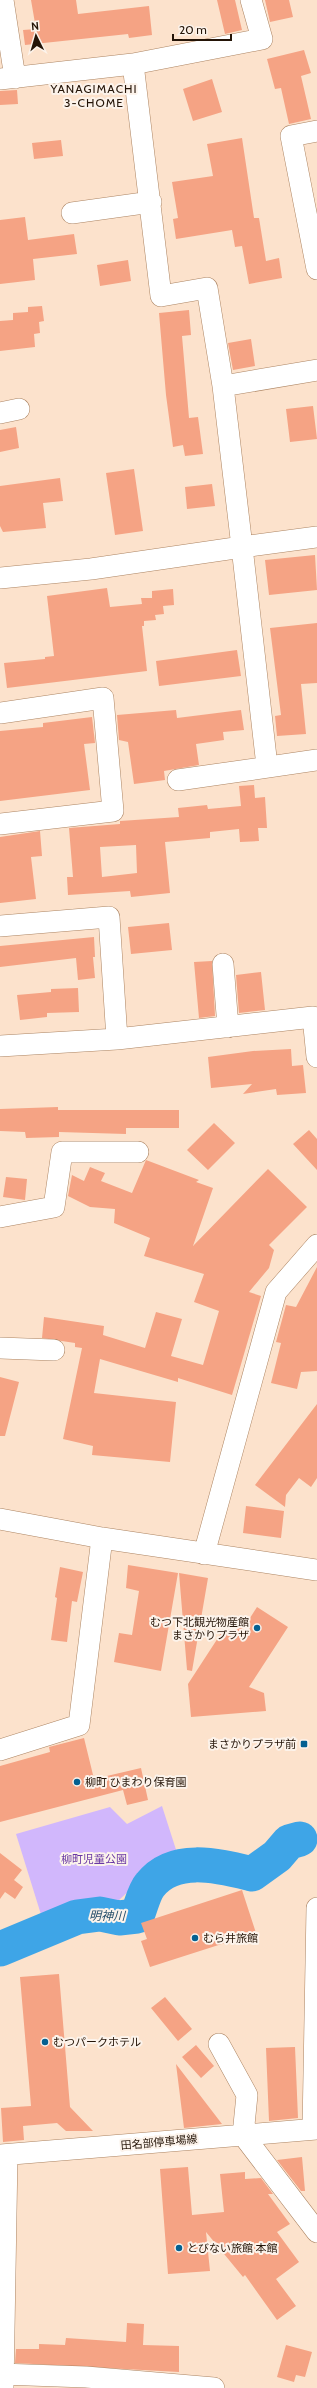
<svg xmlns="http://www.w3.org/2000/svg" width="317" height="2388" viewBox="0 0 317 2388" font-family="Cabin,'Noto Sans JP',sans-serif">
	<rect width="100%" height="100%" fill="#fce2cc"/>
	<path fill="#d1b7fc" d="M162 1806 179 1859 146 1875 119 1900 43 1921 16 1834 110 1807 127 1824Z"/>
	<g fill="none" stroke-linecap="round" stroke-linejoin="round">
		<path stroke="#3ea5e7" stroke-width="35" d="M0 1949 77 1917 100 1914 119 1918 137 1916C141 1906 144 1892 150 1885 174 1854 219 1866 252 1874L277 1856 289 1842 300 1839"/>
	</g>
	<path fill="#f5a384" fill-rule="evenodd" d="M31 0H76L78 14 149 6 152 35 129 38 128 34 25 45 23 30 36 29Z
		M217 0H235L242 30 225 34Z
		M265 0H289L293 17 270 22Z
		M304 50 311 73 301 76 311 119 289 124 281 88 275 89 267 59Z
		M212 79 222 112 193 121 183 89Z
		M17 90 18 104 0 105V91Z
		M242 138 254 218H259L266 261 279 258 282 278 249 284 242 246 235 247 232 230 176 239 173 219 178 218 172 182 213 176 207 144Z
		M61 140 63 156 34 159 32 143Z
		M25 217 28 240 74 234 77 254 33 259 35 280 0 284V220Z
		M128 260 131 281 100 286 97 265Z
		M42 306 44 321 39 322 40 333 34 334 35 347 0 351V321L13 320V313L28 312V307Z
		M189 310 191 335 182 336 189 418 198 417 203 454 185 456 183 445 173 447 166 395 159 313Z
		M251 339 255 366 233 370 228 343Z
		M313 406 317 439 290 442 286 409Z
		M16 427 19 448 0 452V430Z
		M134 469 143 531 115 535 106 473Z
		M60 478 63 501 43 503 46 528 3 532 0 526V486Z
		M212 484 215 506 187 509 185 487Z
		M315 555 317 590 269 595 265 560Z
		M107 588 110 607 142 604 141 598H152V591L173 589 174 605 163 606 164 614 155 615 156 620 144 621V626H142L147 671 7 688 4 663 45 659V657L54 656 47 596Z
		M317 623V683L301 684 306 734 277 736 275 716 281 715 270 628Z
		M237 650 241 676 159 686 156 661Z
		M176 710 177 718 241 710 244 730 223 732 224 740 196 744 199 765 164 771 165 780 134 784 128 742 119 740 117 715Z
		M92 717 95 743 84 744 90 790 0 801V731L43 727V723Z
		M254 785 255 798 265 797 267 828H258L259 841 240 842 239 829 210 832V838L165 842 170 893 131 897 130 891 68 895 67 877H73L69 828 120 824V821L179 817 178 808 207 805 208 809 241 806 239 786ZM136 845 137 873 102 877 100 847Z
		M40 831 42 856 31 857 36 899 0 903V837Z
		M169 923 172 950 131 954 128 927Z
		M94 937 95 957H93L95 978 78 980 76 958 0 967V946Z
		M212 961 215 1016 199 1018 194 962Z
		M261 972 265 1010 239 1013 236 975Z
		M78 988 79 1012 47 1013V1017L20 1020 17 995 51 992V989Z
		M291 1049 292 1066 303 1065 306 1093 277 1095 276 1089 243 1094 252 1084 211 1088 208 1057 253 1051Z
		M58 1107V1110H179V1128H126V1134L59 1132V1137L26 1138 25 1132 0 1131V1109Z
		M214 1123 235 1143 208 1170 187 1150Z
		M309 1130 317 1139V1170L293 1144Z
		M146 1160 199 1180 196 1182 213 1188 193 1246 268 1169 307 1207 269 1245 274 1250 269 1268 249 1292 261 1296 232 1395 178 1378V1382L100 1359 94 1393 176 1402 170 1462 92 1455 93 1446 63 1439 82 1348 75 1347V1343L42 1338 44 1317 104 1326 103 1335 145 1348 156 1312 182 1319 171 1356 203 1365 219 1311 194 1302 204 1274 144 1256 150 1238 114 1223 115 1209 90 1207 68 1196 72 1175 84 1181 90 1167 105 1173 101 1181 132 1193Z
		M6 1177 27 1179 25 1200 3 1197Z
		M317 1267V1371L301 1372 297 1389 271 1383 281 1343 276 1342 286 1305 296 1307Z
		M0 1377 19 1382 5 1436H0Z
		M317 1404V1478L311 1487 299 1478 286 1495 285 1507 255 1485Z
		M246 1506 284 1511 281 1538 243 1533Z
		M128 1565 178 1573 161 1671 114 1662 119 1633 132 1635 139 1591 126 1588Z
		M60 1567 83 1572 77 1602 72 1601 67 1642 51 1640 57 1598 55 1597Z
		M179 1573 208 1578 192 1671 187 1670Z
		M257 1607 288 1627 249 1687 264 1693 266 1711 191 1717 188 1684 229 1621 243 1629Z
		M84 1738 94 1779 141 1768 148 1800 127 1805 123 1790 0 1822V1766L50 1752 49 1747Z
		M0 1853 22 1870 14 1880 23 1887 15 1899 5 1892 0 1899Z
		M242 1890 256 1933 150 1967 141 1941 147 1939 141 1923Z
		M59 1974 70 2107 93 2131H66L57 2123 23 2126 24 2140 3 2142 1 2108 31 2106 20 1977Z
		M165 1997 192 2029 178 2041 151 2008Z
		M196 2045 214 2066 201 2078 182 2057Z
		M295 2047 298 2118 269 2121 266 2048Z
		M176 2064 222 2124 184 2128Z
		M302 2157 305 2191H301L277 2160Z
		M188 2167 192 2215 224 2212 220 2174 245 2172V2179L261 2178 273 2194H268L290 2224 277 2232 299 2262 276 2279 296 2306 277 2320 245 2275 243 2277 206 2232 210 2271 168 2274 160 2169Z
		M127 2323 144 2324 143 2345 179 2346V2372L15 2363 16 2349H39V2344L65 2345 66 2338 126 2342Z
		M286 2345 312 2352 305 2377 296 2375 294 2382 277 2377Z"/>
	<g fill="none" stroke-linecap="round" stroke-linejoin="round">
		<defs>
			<path id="minor" d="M3 0 15 78
				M133 64 262 39 251 0
				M0 79 133 64 161 296 207 288 223 386 242 547 91 569 0 578
				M317 131 291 136 317 269
				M72 213 151 202
				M223 386 317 370
				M0 413 19 409
				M0 713 103 698 113 811 0 824
				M267 766 242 547 317 537
				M178 780 317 760
				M0 926 109 917 117 1039
				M223 964 228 1027
				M0 1046 117 1039 313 1017 317 1057
				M0 1217 54 1207 62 1152H138
				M0 1348 54 1350
				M0 1519 102 1538 317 1570
				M204 1554 276 1292 317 1245
				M0 1750 79 1725 102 1538
				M219 2044 247 2095 243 2135 317 2232
				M313 2129 317 1908
				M0 2155 317 2129
				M0 2374 86 2377 214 2388
				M3 2388 7 2155"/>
		</defs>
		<use href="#minor" stroke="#ac8462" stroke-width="22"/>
		<use href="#minor" stroke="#fff" stroke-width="21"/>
	</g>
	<g fill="#046091" stroke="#fcf3eb" stroke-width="1.5">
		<circle cx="257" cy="1628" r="4"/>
		<rect x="300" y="1740" width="8" height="8" rx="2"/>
		<circle cx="77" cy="1782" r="4"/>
		<circle cx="195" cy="1938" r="4"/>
		<circle cx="45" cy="2042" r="4"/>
		<circle cx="179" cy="2248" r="4"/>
	</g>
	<g text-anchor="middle" stroke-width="4" stroke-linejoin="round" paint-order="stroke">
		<g font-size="11" fill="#241407" stroke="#fcf3eb" text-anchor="start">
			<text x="249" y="1626" text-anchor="end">むつ下北観光物産館<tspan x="249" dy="13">まさかりプラザ</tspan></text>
			<text x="296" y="1748" text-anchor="end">まさかりプラザ前</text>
			<text x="85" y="1786">柳町 ひまわり保育園</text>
			<text x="203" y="1942">むら井旅館</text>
			<text x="53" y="2046">むつパークホテル</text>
			<text x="187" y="2252">とびない旅館 本館</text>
		</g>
		<g font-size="11" fill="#6938a3" stroke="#fcf3eb">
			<text x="94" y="1863">柳町児童公園</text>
		</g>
		<g font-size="11" fill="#241407" stroke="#fcf3eb">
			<text transform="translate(159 2142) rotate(-5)" y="4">田名部停車場線</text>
		</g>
		<g font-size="12" letter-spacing="1" fill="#241407" stroke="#fcf3eb">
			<text x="94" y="93">YANAGIMACHI<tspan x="94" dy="14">3-CHOME</tspan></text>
		</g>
		<g font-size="12" font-style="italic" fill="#264f6b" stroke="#fcf3eb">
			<text transform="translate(107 1916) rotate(1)" y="4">明神川</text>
		</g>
	</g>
	<g transform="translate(36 36) rotate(355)" stroke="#fcf3eb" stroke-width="3" paint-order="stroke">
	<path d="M0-3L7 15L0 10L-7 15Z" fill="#241407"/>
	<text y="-6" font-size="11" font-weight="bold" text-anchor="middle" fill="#241407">N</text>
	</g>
	<path d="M173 34v6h58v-6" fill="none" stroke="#241407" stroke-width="2"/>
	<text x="179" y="34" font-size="12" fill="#241407" stroke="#fcf3eb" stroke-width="3" paint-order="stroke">20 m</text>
</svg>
